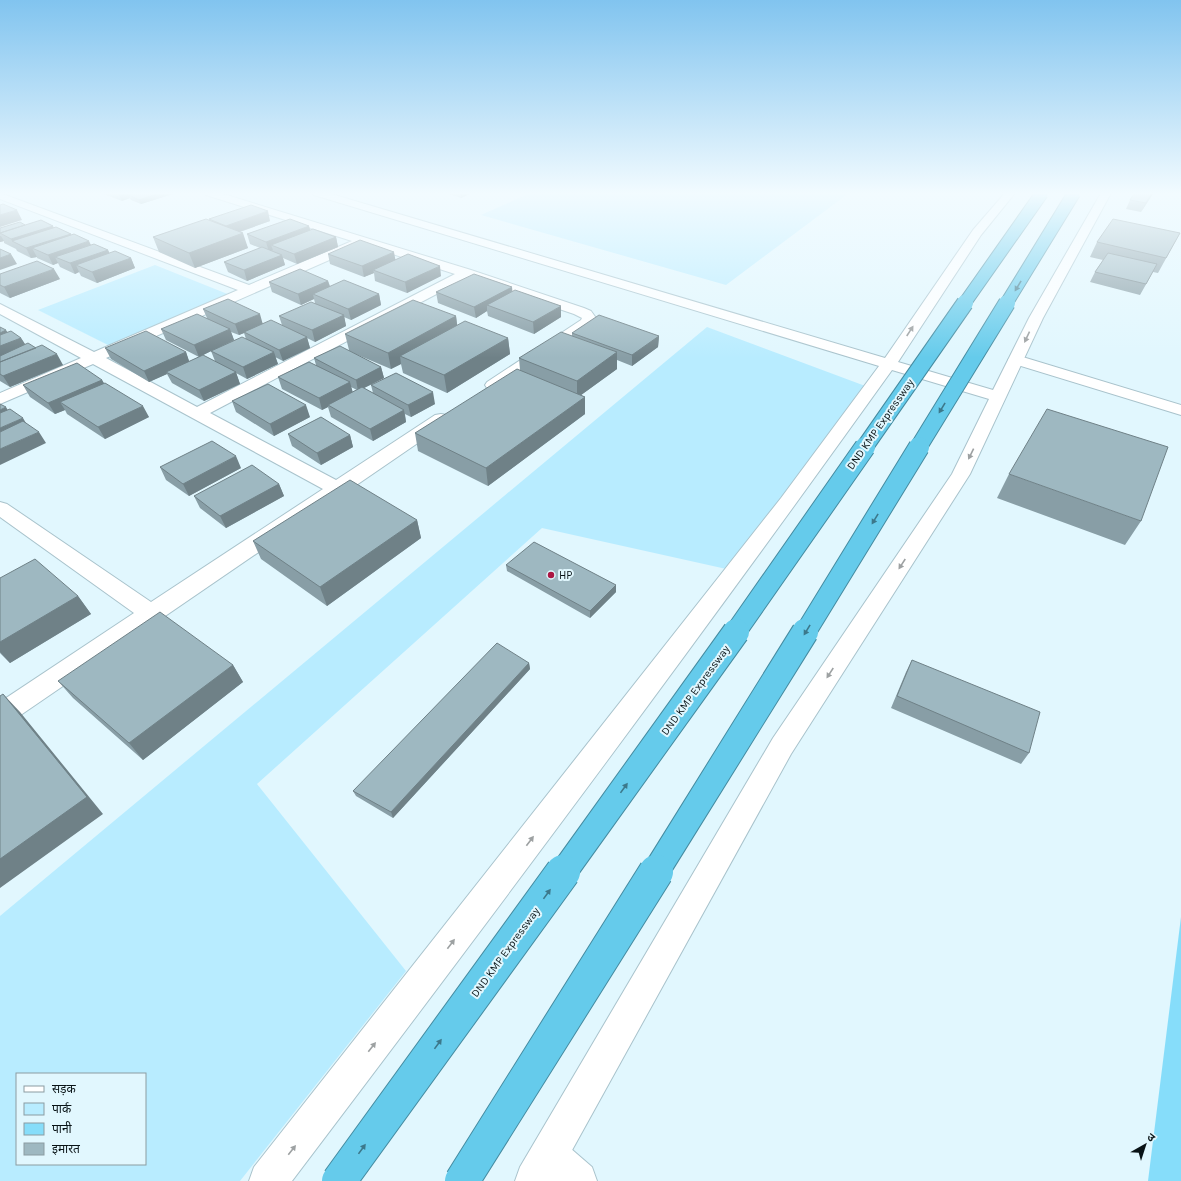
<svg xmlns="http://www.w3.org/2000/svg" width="1181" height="1181" viewBox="0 0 1181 1181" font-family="Karla,'Noto Sans Devanagari',sans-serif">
	<rect width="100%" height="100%" fill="#e1f7fe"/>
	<path fill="#b8ecff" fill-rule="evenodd" d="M530 193H849L726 285 481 215Z
		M155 265 230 295 112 347 38 310Z
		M707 327 876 390 731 570 542 528 257 784 406 971 240 1181H0V916ZM17 1074H145V1164H17Z"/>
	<path fill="#86ddfa" d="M1181 917V1181H1148Z"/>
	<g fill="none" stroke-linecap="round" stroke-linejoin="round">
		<defs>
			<path id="street" d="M0 193 249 285 352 241 206 195 205 193H220L471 270 584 308 591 311 596 318 593 325 499 388 493 390 487 388 485 385 487 382 581 320 582 318 574 314 467 278 210 413 336 480 435 415 441 414 447 415 450 419 447 423 9 723 0 726V702L134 613 0 517V502L7 504 151 602 323 489 93 364 0 404V393L81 358 0 314V304L94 352 238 290 0 199ZM361 244 455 274 197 407 106 358 359 247Z
				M1016 355 1181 405V415L1011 363 1008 360 1011 357Z
				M549 1135 562 1141 592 1167 597 1181H550L536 1167 530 1154 536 1141Z"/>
			<path id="secondary" d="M313 193H328L885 358 973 230 1005 193H1015L981 235 898 362 993 390 1029 318 1101 193H1111L1043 318 970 474 791 754 555 1181H515L520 1167 773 738 952 474 989 399 892 370C696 644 495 913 292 1181H249L254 1167 781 498 879 366 314 195Z"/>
		</defs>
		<use href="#street" stroke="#a9c3cc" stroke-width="2"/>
		<use href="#secondary" stroke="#a9c3cc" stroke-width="2"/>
		<use href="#street" fill="#fff" fill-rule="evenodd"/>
		<use href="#secondary" fill="#fff" fill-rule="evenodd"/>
		<defs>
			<path id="highway-bridge-far4" d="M964 304 1042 193
				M1006 304 1074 193"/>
			<path id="highway-bridge-far3" d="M864 448 965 303
				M918 448 1007 303"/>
			<path id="highway-bridge-far2" d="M735 633 865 447
				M805 633 919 447"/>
			<path id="highway-bridge-far1" d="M563 873 736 632
				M655 873 805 632"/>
			<path id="highway-bridge" d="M339 1181 563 872
				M462 1181 656 872"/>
		</defs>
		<use href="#highway-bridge-far4" stroke="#458ba0" stroke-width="14" stroke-linecap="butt"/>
		<use href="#highway-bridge-far3" stroke="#458ba0" stroke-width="18" stroke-linecap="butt"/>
		<use href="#highway-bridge-far2" stroke="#458ba0" stroke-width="22" stroke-linecap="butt"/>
		<use href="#highway-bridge-far1" stroke="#458ba0" stroke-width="28" stroke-linecap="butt"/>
		<use href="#highway-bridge" stroke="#458ba0" stroke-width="36" stroke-linecap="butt"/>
		<use href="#highway-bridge-far4" stroke="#65cbeb" stroke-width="12"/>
		<use href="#highway-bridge-far3" stroke="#65cbeb" stroke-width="16"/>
		<use href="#highway-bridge-far2" stroke="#65cbeb" stroke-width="20"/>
		<use href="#highway-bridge-far1" stroke="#65cbeb" stroke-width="26"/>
		<use href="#highway-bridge" stroke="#65cbeb" stroke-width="34"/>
	</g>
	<path fill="#889ea6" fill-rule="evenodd" d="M103 192H176V193L141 204 131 200 130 198 122 201 104 194Z
		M443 192H474L461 198Z
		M1153 194 1141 212 1126 209 1130 200Z
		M209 219 270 221 240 232 248 248 195 268 159 252 153 237 210 220Z
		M25 225 54 228 71 235 91 245 108 250 109 253 131 258 135 268 97 283 81 276 79 272 75 274 60 267 58 263 53 265 37 258V257L31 258 17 251 16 249 4 243V241L0 242V228Z
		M310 230 336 237 338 247 297 264 283 258 285 265 247 281 228 272 224 262 260 248 250 244 247 234Z
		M1180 233 1158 273 1153 272 1140 295 1090 282 1095 272 1103 260 1090 257 1097 242Z
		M328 254 396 260 441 276 407 293 375 281 374 273 364 277 330 264Z
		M0 274 60 279 10 298 0 293Z
		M328 281 330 286 379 294 381 305 351 320 344 317 346 326 315 342 307 338 310 348 283 361 275 357 278 364 247 379 236 373 240 384 204 401 172 383 167 374 149 382 111 359 105 348 186 352 189 361H215L211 351 199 357 166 340 161 329 207 318 203 309 263 323 282 325 279 316 315 303 314 299 301 305 272 292 269 282ZM231 332 239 335 244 333 246 339 234 340Z
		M436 292H512L561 317 534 334 488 316 487 311 476 318 438 303Z
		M456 316 457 325 508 338 510 354 447 393 403 373 401 364 391 369 353 353 381 367 384 378 364 388 373 393 371 385 435 404 411 417 405 414 406 422 373 441 331 417 328 407 322 410 282 389 278 377 316 365 314 358 349 350 345 334ZM351 387 357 390 352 392Z
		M0 327 7 332 21 338 25 344 63 365 10 387 0 381Z
		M572 333 659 336 658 347 632 366 617 360V369L581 395 585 397V414L488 486 418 451 415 433 520 370 519 358 572 336Z
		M102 380 104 383 149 417 105 439 67 414 65 410 55 414 30 397 23 385Z
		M232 401 310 417 274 436 236 412Z
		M288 434 350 435 353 447 321 465 292 446Z
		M160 467 241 468 189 496 166 480Z
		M1009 474 1141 521 1125 545 997 498Z
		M279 484 284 496 226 528 200 508 194 496Z
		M417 520 421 538 327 606 261 559 253 541Z
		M506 565 616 592 590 618 507 571Z
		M0 578 78 596 91 614 10 663 0 653Z
		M912 660 1029 753 1021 764 891 708 906 672Z
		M529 663 530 669 393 818 356 796 353 791Z
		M233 665 243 682 143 760 73 698 58 681Z"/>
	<path fill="#6f8187" d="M118 192H148L129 195 130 198 122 201Z
		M162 192H176V193L141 204 139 200Z
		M461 192H474L461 198Z
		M1152 192H1154L1141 212 1146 203Z
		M17 210 22 220 0 227V215Z
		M268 211 270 221 230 235 226 226Z
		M53 226 58 236 12 241 11 239Z
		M309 226 312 235 271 245 273 250 269 252 266 242Z
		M243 233 248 248 195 268 189 253Z
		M71 234 75 244 32 248 37 257 31 258 26 248Z
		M0 236H1L4 241 0 242Z
		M336 237 338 247 297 264 294 254Z
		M89 241 94 251 55 257 58 263 53 265 48 255Z
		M108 250 113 260 76 265 79 272 75 274 70 263Z
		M394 252 396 263 373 270 374 273 364 277 362 266Z
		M11 254 17 264 0 270V258Z
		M282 255 285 265 247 281 244 270Z
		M131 258 135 268 97 283 92 272Z
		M440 266 441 276 407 293 405 282Z
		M54 269 60 279 10 298 4 287Z
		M328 281 331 291 313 294 314 299 301 305 298 294Z
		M512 287 513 297 487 305V311L476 318 474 307Z
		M379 294 381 305 351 320 348 309Z
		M561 306V317L534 334 533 322Z
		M260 314 263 325 244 332V333L239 335 235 324Z
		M344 315 346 326 315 342 312 330Z
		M456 316 458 332 400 356 401 364 391 369 388 353Z
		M230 329 234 340 199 357 194 345Z
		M6 330 13 341 21 338 28 349 0 359V333Z
		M659 336 658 347 632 366V355Z
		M307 337 310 348 283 361 279 350Z
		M508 338 510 354 447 393 444 375Z
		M186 352 190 364 166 372 167 374 149 382 144 371Z
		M274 352 278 364 247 379 243 367Z
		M617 352V369L577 398V381Z
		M57 354 63 365 10 387 3 376Z
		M381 367 384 378 358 391 356 380Z
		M236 372 240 384 204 401 199 390Z
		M102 380 108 391 60 402 65 410 55 414 48 403Z
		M350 382 353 393 328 405V407L322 410 319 398Z
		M433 392 435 404 411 417 408 405Z
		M585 397V414L488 486 486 468Z
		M306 405 310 417 274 436 270 424Z
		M143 406 149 417 105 439 98 427Z
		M6 407 13 419 0 425V410Z
		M404 410 406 422 373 441 370 429Z
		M23 418 30 430 0 443V428Z
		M39 432 46 443 0 465V449Z
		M350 435 353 447 321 465 317 453Z
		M236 456 241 468 189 496 183 484Z
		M279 484 284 496 226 528 220 516Z
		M417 520 421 538 327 606 320 587Z
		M616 585V592L590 618V611Z
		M78 596 91 614 10 663 0 652V642Z
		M529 663 530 669 393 818 391 812Z
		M233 665 243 682 143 760 129 743Z
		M3 694 20 712 103 814 0 888V859Z"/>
	<path fill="#9eb8c1" stroke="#6f8187" d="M139 192H162L139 200 129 195Z
		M1135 192H1152L1146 203 1130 200Z
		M3 204 17 210 0 215V205Z
		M251 205 268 211 226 226 209 219Z
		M206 219 243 233 189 253 153 237Z
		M290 219 309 226 266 242 247 234Z
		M1113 219 1180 233 1166 258 1097 242Z
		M41 220 53 226 11 239 0 233Z
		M20 222 25 225 0 233V228Z
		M56 227 71 234 26 248 12 241Z
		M313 229 336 237 294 254 271 245Z
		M74 234 89 241 48 255 32 248Z
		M360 240 394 252 362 266 328 254Z
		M94 244 108 250 70 263 55 257Z
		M262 247 282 255 244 270 224 262Z
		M0 249 11 254 0 258Z
		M115 251 131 258 92 272 76 265Z
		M1108 253 1157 264 1146 284 1095 272Z
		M408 254 440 266 405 282 373 270Z
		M37 261 54 269 4 287 0 285V274Z
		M300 269 328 281 298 294 269 282Z
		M474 274 512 287 474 307 436 292Z
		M344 280 379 294 348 309 313 294Z
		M515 290 561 306 533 322 487 305Z
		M228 299 260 314 235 324 203 309Z
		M413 300 456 316 388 353 345 334Z
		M311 302 344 315 312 330 279 316Z
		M197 314 230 329 194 345 161 329Z
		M599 315 659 336 632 355 572 333Z
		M271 320 307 337 279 350 244 332Z
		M465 321 508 338 444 375 400 356Z
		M0 327 6 330 0 333Z
		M11 331 21 338 0 346V335Z
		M146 331 186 352 144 371 105 348Z
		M561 332 617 352 577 381 519 358Z
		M242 337 274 352 243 367 211 351Z
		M28 343 36 348 0 362V356Z
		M42 345 57 354 3 376 0 374V362Z
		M340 346 381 367 356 380 314 358Z
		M203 355 236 372 199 390 166 372Z
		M309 362 350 382 319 398 278 377Z
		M77 363 102 380 48 403 23 385Z
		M517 369 585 397 486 468 415 433Z
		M396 373 433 392 408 405 371 385Z
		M105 383 143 406 98 427 60 402Z
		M268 384 306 405 270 424 232 401Z
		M362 387 404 410 370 429 328 405Z
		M0 404 6 407 0 410Z
		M10 409 23 418 0 428V413Z
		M1047 409 1168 447 1141 521 1009 474Z
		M321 417 350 435 317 453 288 434Z
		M23 421 39 432 0 449V432Z
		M212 441 236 456 183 484 160 467Z
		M252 465 279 484 220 516 194 496Z
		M350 480 417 520 320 587 253 541Z
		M534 542 616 585 590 611 506 565Z
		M35 559 78 596 0 642V578Z
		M160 612 233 665 129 743 58 681Z
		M497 643 529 663 391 812 353 791Z
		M912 660 1040 712 1029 753 897 696Z
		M3 694 87 797 0 859V696Z"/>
	<defs><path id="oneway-solid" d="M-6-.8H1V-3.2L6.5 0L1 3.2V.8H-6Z"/></defs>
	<g fill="#3c788b">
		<use href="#oneway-solid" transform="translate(1018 286) rotate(121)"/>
		<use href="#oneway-solid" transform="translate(942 408) rotate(121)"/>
		<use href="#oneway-solid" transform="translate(875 519) rotate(121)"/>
		<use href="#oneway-solid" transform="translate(807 630) rotate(121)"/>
		<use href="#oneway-solid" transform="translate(624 788) rotate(-54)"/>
		<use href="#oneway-solid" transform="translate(547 894) rotate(-54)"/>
		<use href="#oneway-solid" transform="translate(438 1044) rotate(-54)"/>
		<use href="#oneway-solid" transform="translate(362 1149) rotate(-54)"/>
	</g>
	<g fill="#9da1a2">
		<use href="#oneway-solid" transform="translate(910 331) rotate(-57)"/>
		<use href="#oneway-solid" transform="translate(1027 337) rotate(115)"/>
		<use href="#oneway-solid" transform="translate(971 454) rotate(116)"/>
		<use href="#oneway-solid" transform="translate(902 564) rotate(123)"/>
		<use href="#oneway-solid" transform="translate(830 673) rotate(123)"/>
		<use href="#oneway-solid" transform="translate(530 841) rotate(-53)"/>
		<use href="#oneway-solid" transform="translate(451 944) rotate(-53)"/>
		<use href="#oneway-solid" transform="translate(372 1047) rotate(-52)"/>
		<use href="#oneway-solid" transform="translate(292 1150) rotate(-52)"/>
	</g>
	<linearGradient id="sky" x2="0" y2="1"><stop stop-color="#81c4ef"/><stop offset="0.54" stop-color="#f2fbff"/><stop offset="1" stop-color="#f2fbff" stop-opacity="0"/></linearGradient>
	<rect width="1181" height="358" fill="url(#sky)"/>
	<circle fill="#ab1643" stroke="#e1f7fe" stroke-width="1.5" cx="551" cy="575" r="4"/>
	<g text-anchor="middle" stroke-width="4" stroke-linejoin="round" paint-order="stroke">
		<g font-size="11" fill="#091316" stroke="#e1f7fe">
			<text transform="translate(880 424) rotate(-55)" y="4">DND KMP Expressway</text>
			<text transform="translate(695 690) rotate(-54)" y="4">DND KMP Expressway</text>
			<text transform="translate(505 952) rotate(-54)" y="4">DND KMP Expressway</text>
		</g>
		<g font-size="11" fill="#091316" stroke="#e1f7fe" text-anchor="start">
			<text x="559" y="579">HP</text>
		</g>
	</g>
	<rect x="16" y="1073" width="130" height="92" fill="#e1f7fe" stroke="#8b9ca1"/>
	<rect x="24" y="1086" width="20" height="6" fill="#ffffff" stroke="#8b9ca1"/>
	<text x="52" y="1093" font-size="12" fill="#091316">सड़क</text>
	<rect x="24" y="1103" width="20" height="12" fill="#b8ecff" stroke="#8b9ca1"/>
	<text x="52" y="1113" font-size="12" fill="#091316">पार्क</text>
	<rect x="24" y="1123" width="20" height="12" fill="#86ddfa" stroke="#8b9ca1"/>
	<text x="52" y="1133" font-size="12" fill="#091316">पानी</text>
	<rect x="24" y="1143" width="20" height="12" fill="#9eb8c1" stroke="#8b9ca1"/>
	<text x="52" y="1153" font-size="12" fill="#091316">इमारत</text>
	<g transform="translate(1145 1145) rotate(39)" stroke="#e1f7fe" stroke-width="3" paint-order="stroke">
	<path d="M0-3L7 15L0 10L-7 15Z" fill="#091316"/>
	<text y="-6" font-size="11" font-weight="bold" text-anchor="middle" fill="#091316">उ</text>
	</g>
</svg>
